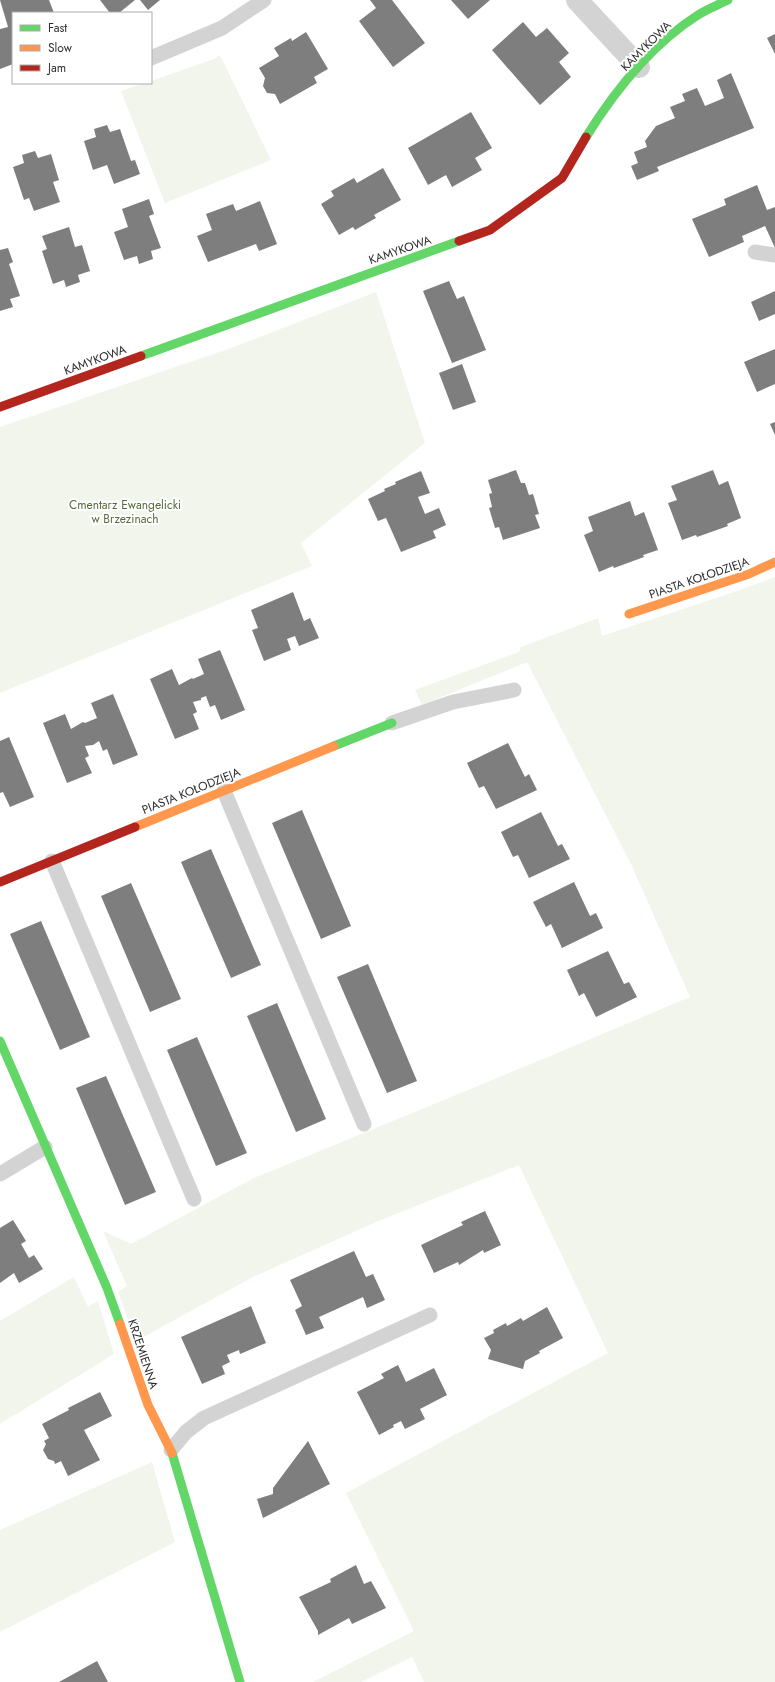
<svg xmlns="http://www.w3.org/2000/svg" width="775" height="1682" viewBox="0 0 775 1682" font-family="Jost,sans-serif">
	<rect width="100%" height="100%" fill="#fff"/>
	<path fill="#f1f5eb" d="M220 55 271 160 165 203 121 91 145 83H151V81L214 59Z
		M376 292 425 443 301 543 312 566 0 693V427L234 347Z
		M775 577V1682H424L412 1657 361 1682H313L414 1631 346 1493 608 1353 519 1165 376 1222 253 1277 136 1341 118 1292 127 1286 103 1231 131 1244 254 1178 281 1167 548 1057 690 997 631 864 527 662 422 705 415 690 519 652 521 647 598 618 602 636 740 590Z
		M74 1277 88 1307 98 1301 114 1354 0 1424V1321Z
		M152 1462 175 1542 0 1632V1530Z"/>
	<path fill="#7e7e7e" d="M0 0H49L54 13H13V64L0 69V29L8 27Z
		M100 0H135L119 13H110Z
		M140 0H160L148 10Z
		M370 0H392L425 43 393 67 359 21 376 8Z
		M451 0H490L468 19Z
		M523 22 536 37 547 28 569 53 559 62 571 77 540 105 492 50Z
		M306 32 328 69 314 77 317 83 280 104 275 94 267 93 263 86 265 78 259 68 279 56 274 48 291 38 292 41Z
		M775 34V54L767 38Z
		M731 73 754 128 657 167 659 171 637 180 631 166 638 163 634 152 647 147 645 141 656 126 675 118 670 107 685 101 682 94 697 88 705 106 724 98 717 80Z
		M471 112 492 148 475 158 482 170 452 187 446 175 428 185 408 148Z
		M107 125 110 132 120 129 131 161 135 160 140 174 114 184 107 165 93 170 84 141 96 137 94 129Z
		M35 151 38 158 51 154 59 180 53 182 60 202 34 211 29 198 24 200 13 167 24 163 22 155Z
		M383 168 401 200 374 215 376 218 355 230 353 227 339 235 321 204 334 196 331 191 354 178 357 183Z
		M757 185 767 210 775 207V248L765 226 742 236 744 242 709 257 692 219 726 205 724 199Z
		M149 199 154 214 149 216 161 248 151 251 153 259 139 264 137 256 124 260 114 232 128 227 122 209Z
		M260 201 277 244 259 251 256 244 208 262 197 236 212 230 206 214 233 204 236 211Z
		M69 227 75 247 82 245 90 271 78 275 80 282 66 287 64 280 53 284 42 251 47 249 42 236Z
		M8 248 13 262 9 264 20 296 10 299 13 307 0 311V250Z
		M449 281 457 299 464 296 486 350 452 363 423 291Z
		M775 291V314L759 321 751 302Z
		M775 349V384L757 392 744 362Z
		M462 364 476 402 453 410 439 373Z
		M775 422V435L770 424Z
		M516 470 521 483H525L529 495 533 494 539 514 535 515 540 528 503 540 499 527 495 528 489 508 492 507 489 494 492 493 488 480Z
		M713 470 719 485 728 481 741 518 727 524 728 526 697 537 696 535 682 540 668 503 677 500 671 486Z
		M421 471 430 493 418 497 425 514 439 508 446 525 433 531 436 538 401 552 386 518 378 521 368 499 385 491 384 489 396 484 395 482Z
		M630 501 635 516 644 512 658 550 643 555 644 557 614 568 613 566 599 572 584 535 593 531 588 517Z
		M293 592 304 621 310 618 319 638 299 646 295 636 287 639 291 650 264 661 252 630 258 628 251 610Z
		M220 650 245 710 221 720 215 705 210 707 206 696 201 698V700L193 702 197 712 193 714 199 729 175 739 150 679 172 669 179 685 192 678 193 679 204 674 198 659Z
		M113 694 138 755 113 765 107 749 103 751 99 741 93 745 85 746 89 756 85 758 92 773 67 783 43 723 65 714 71 729 83 722 85 723 97 718 91 703Z
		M9 737 34 797 10 807 3 792 0 793V741Z
		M508 743 525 777 529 774 537 790 496 809 484 786 479 788 467 763Z
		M302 810 351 926 321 939 272 823Z
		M541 812 558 846 562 844 570 859 529 878 518 855 513 857 501 832Z
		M211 849 261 965 231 978 181 862Z
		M574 882 590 916 596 913 603 928 562 948 551 924 546 927 533 902Z
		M131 883 181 999 150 1012 101 896Z
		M41 921 90 1037 60 1050 10 934Z
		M608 951 624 984 629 982 637 997 596 1017 584 993 579 996 567 970Z
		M368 964 417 1081 387 1093 337 977Z
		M277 1003 326 1119 296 1132 247 1016Z
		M197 1037 247 1153 216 1166 167 1050Z
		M106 1076 156 1192 125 1205 76 1088Z
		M485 1211 501 1245 484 1253 483 1250 459 1265 458 1262 434 1273 421 1245 463 1225 461 1222Z
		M13 1220 26 1241 21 1244 29 1258 34 1255 43 1269 19 1283 14 1273 0 1283V1228Z
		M354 1251 366 1277 373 1274 385 1300 367 1308 363 1297 328 1313 319 1317 324 1328 306 1335 295 1310 302 1306 290 1280Z
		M251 1306 266 1343 240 1354 239 1350 227 1355 230 1362 222 1366 225 1374 202 1384 181 1337Z
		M547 1307 563 1338 539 1351 540 1353 525 1361 523 1369 488 1359 491 1350 484 1338 494 1333 493 1330 506 1323 507 1326 521 1318 523 1321Z
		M398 1365 406 1382 434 1368 447 1395 420 1409 425 1419 405 1429 401 1421 393 1425 394 1427 379 1435 357 1392 384 1378 381 1374Z
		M100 1392 112 1416 84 1430 100 1460 68 1476 61 1461 55 1464 54 1461 48 1459 43 1450 46 1444 44 1441 49 1438 42 1424 69 1410 68 1408Z
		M308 1441 330 1484 263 1518 257 1499 273 1494V1488Z
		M356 1565 364 1584 371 1581 386 1608 352 1624 349 1618 318 1635V1631L299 1597 331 1582 330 1579Z
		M97 1661 108 1682H59Z"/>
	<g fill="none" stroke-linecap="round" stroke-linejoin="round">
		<path stroke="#d3d3d3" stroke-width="15" d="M151 58 222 28 264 0
			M755 252 775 255
			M392 723 453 702 514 690
			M224 791 364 1124
			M52 861 194 1199
			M0 1174 45 1147
			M171 1450 186 1432 204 1418 430 1315"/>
		<path stroke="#d3d3d3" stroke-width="22" d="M577 0 639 67"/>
		<path stroke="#63d668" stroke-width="9" d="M586 137C614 92 652 44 698 15 707 9 718 5 728 0
			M141 356 459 241
			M334 746 392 723
			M0 1041 107 1288 120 1324
			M172 1453 240 1682"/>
		<path stroke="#ff974d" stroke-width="9" d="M629 614 749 574 775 562
			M135 827 334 746
			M120 1324 148 1405 172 1453"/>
		<path stroke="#b3261e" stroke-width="9" d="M459 241 490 230 562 178 586 137
			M0 407 141 356
			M0 882 135 827"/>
	</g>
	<g text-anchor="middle" stroke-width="4" stroke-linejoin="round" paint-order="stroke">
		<g font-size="12" fill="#2e2e2e" stroke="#fff">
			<text transform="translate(646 46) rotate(-45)" y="4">KAMYKOWA</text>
			<text transform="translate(400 250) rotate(-19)" y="4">KAMYKOWA</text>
			<text transform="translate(95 360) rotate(-20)" y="4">KAMYKOWA</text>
			<text transform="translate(699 578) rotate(-19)" y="4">PIASTA KOŁODZIEJA</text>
			<text transform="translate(191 791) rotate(-22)" y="4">PIASTA KOŁODZIEJA</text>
			<text transform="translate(143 1354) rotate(72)" y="4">KRZEMIENNA</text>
		</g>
		<g font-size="12" fill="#566a3a" stroke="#fff">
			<text x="125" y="509">Cmentarz Ewangelicki<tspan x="125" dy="14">w Brzezinach</tspan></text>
		</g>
	</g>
	<rect x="12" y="12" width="140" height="72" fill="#ffffff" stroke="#ababab"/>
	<rect x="20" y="25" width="20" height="6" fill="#63d668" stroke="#ababab"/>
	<text x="48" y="32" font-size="12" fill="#2e2e2e">Fast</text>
	<rect x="20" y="45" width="20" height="6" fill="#ff974d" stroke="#ababab"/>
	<text x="48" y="52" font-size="12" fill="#2e2e2e">Slow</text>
	<rect x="20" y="65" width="20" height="6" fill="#b3261e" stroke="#ababab"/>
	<text x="48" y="72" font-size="12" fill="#2e2e2e">Jam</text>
</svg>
